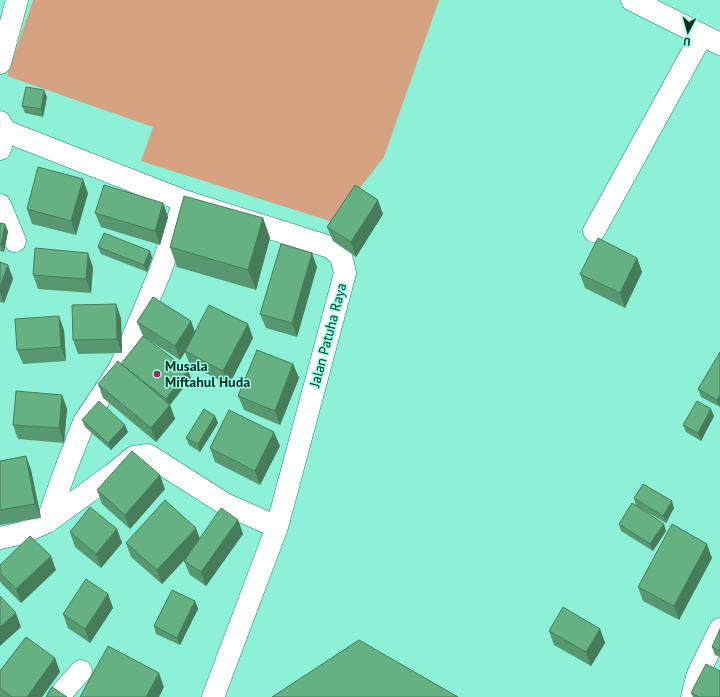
<svg xmlns="http://www.w3.org/2000/svg" width="720" height="697" viewBox="0 0 720 697" font-family="'PT Sans',sans-serif">
	<rect width="100%" height="100%" fill="#8cf1d7"/>
	<path fill="#d5a381" d="M33 0H439L384 157 333 222 141 161 153 127 7 76Z"/>
	<g fill="none" stroke-linecap="round" stroke-linejoin="round">
		<defs>
			<path id="street" d="M632 0 720 44
				M0 63 17 0
				M0 122 5 131 184 201 330 247 341 256 345 273 277 527 213 697
				M0 149 5 131
				M0 205 15 241
				M594 231 702 35
				M47 522 65 471 84 422 120 368 160 272 184 201
				M0 538 22 533 47 522 113 474 134 457 148 455 225 504 277 527
				M58 697 81 671
				M692 697 698 674 720 629"/>
		</defs>
		<use href="#street" stroke="#0f8872" stroke-width="23"/>
		<use href="#street" stroke="#fff" stroke-width="22"/>
	</g>
	<path fill="#589870" d="M47 97 43 117 25 113 22 106Z
		M88 193 76 235 32 224 27 209Z
		M163 203 168 217 160 245 101 227 95 213Z
		M383 214 356 257 333 241 327 227Z
		M263 218 270 238 256 290 177 267 170 247Z
		M0 223 8 231 4 252 0 251Z
		M98 247 150 251 152 258 147 272 101 254Z
		M637 258 642 272 625 308 585 288 580 274Z
		M0 262 8 265 13 279 4 303 0 302Z
		M93 267 91 293 38 289 33 275Z
		M317 267 297 337 266 328 260 314Z
		M121 318 122 353 78 354 73 340Z
		M191 321 195 332 248 324 253 338 229 385 190 365 185 352 180 360 144 337 191 378 170 405 175 419 156 442 103 398 98 384 121 364 143 336 137 322Z
		M64 330 66 361 23 364 17 350Z
		M720 352V407L701 397 698 389Z
		M293 364 299 378 280 425 244 410 238 396Z
		M62 395 67 409 64 443 18 439 13 425Z
		M215 416 218 423 200 452 189 445 186 438Z
		M714 416 701 441 686 432 683 425Z
		M82 420 128 432 111 450 85 427Z
		M280 446 260 485 215 462 210 448Z
		M26 456 31 470 41 518 0 525V461Z
		M165 489 130 529 102 504 97 490Z
		M634 498 674 508 666 523 636 506Z
		M238 520 243 534 206 586 190 575 184 561 188 556 162 584 131 557 126 543 200 539Z
		M619 524 666 531 653 551 621 531Z
		M117 529 122 543 101 568 75 547 70 532Z
		M712 558 679 620 643 601 638 587Z
		M0 565 56 570 21 603 1 583 0 580Z
		M108 594 113 608 90 643 68 628 63 614Z
		M195 601 198 609 180 645 156 634 154 626Z
		M600 629 605 643 591 666 554 645 549 631Z
		M720 629V657L715 655 712 647Z
		M55 658 60 672 42 697H0V671Z
		M691 693 720 697H693Z"/>
	<path fill="#477c5b" d="M44 90 47 97 43 117 41 109Z
		M83 179 88 193 76 235 71 221Z
		M378 200 383 214 356 257 351 242Z
		M163 203 168 217 160 245 155 231Z
		M263 218 270 238 256 290 248 270Z
		M5 224 8 231 4 252 1 245Z
		M150 251 152 258 147 272 144 265Z
		M88 253 93 267 91 293 86 279Z
		M312 253 317 267 297 337 292 323Z
		M637 258 642 272 625 308 620 293Z
		M8 265 13 279 4 303 0 292V287Z
		M116 304 121 318 122 353 117 339Z
		M59 316 64 330 66 361 61 347Z
		M191 321 196 335 180 360 175 346Z
		M248 324 253 338 229 385 223 371Z
		M293 364 299 378 280 425 275 411Z
		M188 370 191 378 169 406 166 399Z
		M62 395 67 409 64 443 59 428Z
		M720 395V407L717 400Z
		M170 405 175 419 156 442 151 428Z
		M711 409 714 416 701 441 698 433Z
		M215 416 218 423 200 452 198 444Z
		M125 425 128 432 111 450 108 443Z
		M274 432 280 446 260 485 255 471Z
		M26 456 31 470 41 518 35 504Z
		M160 475 165 489 130 529 125 515Z
		M672 501 674 508 666 523 663 516Z
		M238 520 243 534 206 586 201 572Z
		M664 524 666 531 653 551 650 544Z
		M196 528 201 542 162 584 157 570Z
		M117 529 122 543 101 568 96 554Z
		M707 544 712 558 679 620 674 606Z
		M51 556 56 570 21 603 16 589Z
		M108 594 113 608 90 643 85 629Z
		M195 601 198 609 180 645 177 638Z
		M16 613 21 627 0 646V627Z
		M600 629 605 643 591 666 586 652Z
		M55 658 60 672 42 697H27Z
		M159 673 164 687 159 697H146Z"/>
	<path fill="#66b182" stroke="#477c5b" d="M26 87 44 90 41 109 22 106Z
		M38 167 83 179 71 221 27 209Z
		M104 185 163 203 155 231 95 213Z
		M355 185 378 200 351 242 327 227Z
		M184 196 263 218 248 270 170 247Z
		M0 223 5 224 1 245 0 244Z
		M104 233 150 251 144 265 98 247Z
		M598 238 637 258 620 293 580 274Z
		M281 244 312 253 292 323 260 314Z
		M35 248 88 253 86 279 33 275Z
		M0 262 8 265 0 287Z
		M153 297 191 321 175 346 137 322Z
		M116 304 117 339 73 340 72 305Z
		M209 305 248 324 223 371 185 351Z
		M59 316 61 347 17 350 15 319Z
		M143 336 188 370 166 399 121 364Z
		M257 350 293 364 275 411 238 396Z
		M720 352V395L717 400 698 389Z
		M118 361 170 405 151 428 98 384Z
		M16 391 62 395 59 428 13 425Z
		M99 401 125 425 108 443 82 420Z
		M697 401 711 409 698 433 683 425Z
		M204 409 215 416 198 444 186 438Z
		M229 410 274 432 255 471 210 448Z
		M132 451 160 475 125 515 97 490Z
		M26 456 35 504 0 510V461Z
		M643 484 672 501 663 516 634 498Z
		M165 500 196 528 157 570 126 543Z
		M632 503 664 524 650 544 619 524Z
		M90 507 117 529 96 554 70 532Z
		M221 508 238 520 201 572 184 561Z
		M672 524 707 544 674 606 638 587Z
		M30 536 51 556 16 589 0 573V565Z
		M86 579 108 594 85 629 63 614Z
		M172 590 195 601 177 638 154 626Z
		M0 596 16 613 0 627Z
		M563 607 600 629 586 652 549 631Z
		M720 629V651L712 647Z
		M26 637 55 658 27 697H12L0 688V671Z
		M359 640 458 697H272Z
		M108 646 159 673 146 697H80Z
		M706 664 720 671V697H699L691 693Z
		M52 687 67 697H46Z"/>
	<circle fill="#ab2368" stroke="#99fee4" stroke-width="1.5" cx="157" cy="374" r="4"/>
	<g text-anchor="middle" stroke-width="3" stroke-linejoin="round" paint-order="stroke">
		<g font-size="14" fill="#013027" stroke="#99fee4">
			<text transform="translate(328 335) rotate(-75)" y="5">Jalan Patuha Raya</text>
		</g>
		<g font-size="14" font-weight="bold" fill="#013027" stroke="#99fee4" text-anchor="start">
			<text x="165" y="371">Musala<tspan x="165" dy="16">Miftahul Huda</tspan></text>
		</g>
	</g>
	<g transform="translate(688 32) rotate(186)" stroke="#99fee4" stroke-width="3" paint-order="stroke">
	<path d="M0-3L7 15L0 10L-7 15Z" fill="#013027"/>
	<text y="-6" font-size="11" font-weight="bold" text-anchor="middle" fill="#013027">U</text>
	</g>
</svg>
